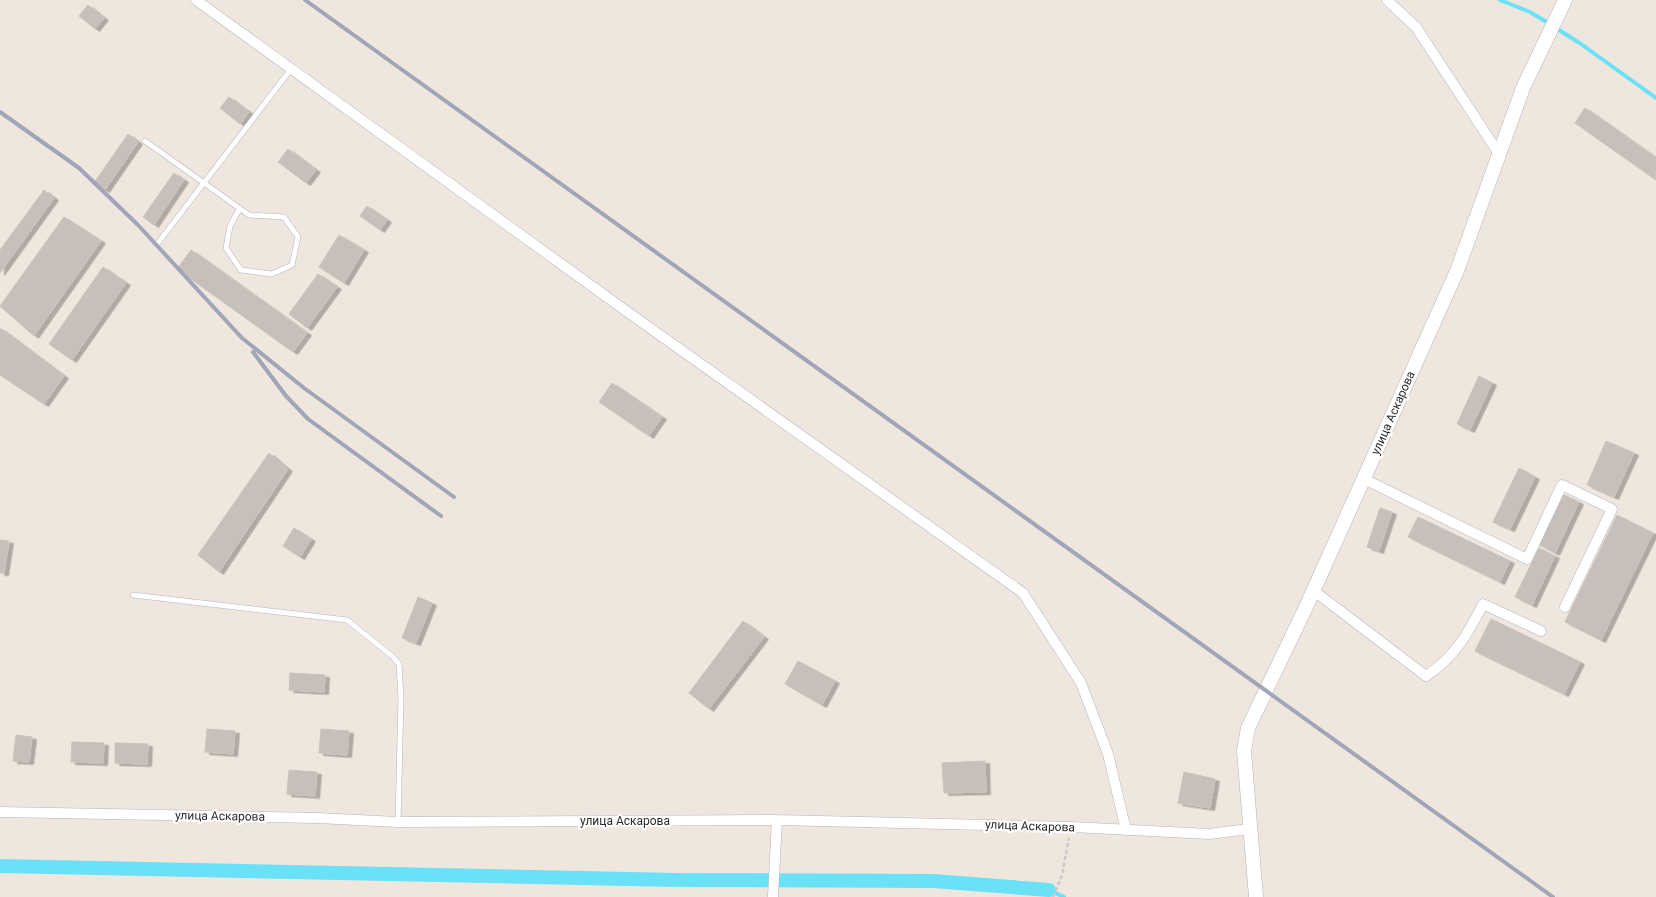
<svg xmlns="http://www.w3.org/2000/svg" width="1656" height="897" viewBox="0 0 1656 897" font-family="Roboto,sans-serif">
	<defs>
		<filter id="shadow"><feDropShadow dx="4.5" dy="2.5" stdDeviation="0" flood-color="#0004"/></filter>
	</defs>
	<rect width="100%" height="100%" fill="#efe6de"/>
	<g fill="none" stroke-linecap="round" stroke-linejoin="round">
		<path stroke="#6be1f7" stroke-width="4" d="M1500 0 1530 12 1550 24
			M1556 28 1581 44 1656 98
			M1049 890 1064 897"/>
		<path stroke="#6be1f7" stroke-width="14" d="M0 866 677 880 933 881 1049 890"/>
	</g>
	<path fill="#c7c0ba" stroke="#cbc2b7" filter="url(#shadow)" d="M88 5 104 18 95 29 79 16Z
		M229 97 249 112 240 124 220 108Z
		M1585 108 1656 158V180L1575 123Z
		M128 134 138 142 105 190 94 183Z
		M288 149 316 170 306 183 278 162Z
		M174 173 184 180 154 225 143 217Z
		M44 190 54 198 0 273V250Z
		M367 206 387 220 380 230 360 216Z
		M64 217 101 241 34 336 0 306Z
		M339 235 364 250 344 283 319 267Z
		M191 250 307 333 293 352 177 269Z
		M103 267 126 283 72 360 49 344Z
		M318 274 337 287 307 328 289 314Z
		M0 328 64 376 44 404 0 375Z
		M1479 376 1492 383 1470 430 1457 424Z
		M612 383 662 417 649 436 599 402Z
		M1606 441 1634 453 1614 497 1587 485Z
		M269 453 288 469 219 572 198 555Z
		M1519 468 1535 477 1510 529 1493 522Z
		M1560 493 1579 502 1555 553 1536 543Z
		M1380 508 1392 512 1379 551 1367 547Z
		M1617 515 1653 533 1601 640 1565 622Z
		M1418 517 1510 561 1500 582 1408 537Z
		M294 528 311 539 300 557 283 546Z
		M0 540 9 541 4 573H0Z
		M1539 548 1555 556 1532 605 1515 597Z
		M418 597 432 603 416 643 402 638Z
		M1491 619 1580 662 1564 694 1475 651Z
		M743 621 764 637 709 709 689 693Z
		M798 661 835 681 822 705 785 684Z
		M290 673 325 675 324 692 289 690Z
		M207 729 235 731 233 754 205 752Z
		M321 729 349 731 347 755 319 753Z
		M16 735 32 737 29 762 13 761Z
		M72 742 104 743 103 763 71 762Z
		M115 743 148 744 147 764 115 763Z
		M985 761 986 792 944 793 942 763Z
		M289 770 317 772 315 796 287 794Z
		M1184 772 1215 779 1210 808 1178 803Z"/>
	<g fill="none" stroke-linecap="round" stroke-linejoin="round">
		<defs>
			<path id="lane" d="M145 141 249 215 284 217 298 237 292 265 272 274 241 270 226 248 230 226 240 208
				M158 243 291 69
				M133 595 347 620 392 656 399 664 401 698 398 822"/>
			<path id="street" d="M196 0 629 313 1023 593 1081 683 1108 754 1126 830
				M1387 0 1416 27 1499 154
				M1364 479 1527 559 1562 485 1612 509 1565 607
				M1314 591 1426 676C1454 658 1468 634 1483 604L1541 631
				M0 812 317 818 398 822 777 820 1072 827 1209 834 1249 829
				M773 897 777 820"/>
			<path id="secondary" d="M1256 897 1244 751 1248 728 1306 607 1457 271 1523 88 1565 0"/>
		</defs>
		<use href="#lane" stroke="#b2b6c1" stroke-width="6"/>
		<use href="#street" stroke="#b2b6c1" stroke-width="11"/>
		<use href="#secondary" stroke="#b2b6c1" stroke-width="15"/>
		<path stroke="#c8c8c8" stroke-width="2.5" stroke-dasharray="4 2.5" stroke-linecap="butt" d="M1053 897 1062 875 1069 838"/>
		<use href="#lane" stroke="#fff" stroke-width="5"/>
		<use href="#street" stroke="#fff" stroke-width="10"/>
		<use href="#secondary" stroke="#fff" stroke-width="14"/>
		<path stroke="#a0a6b8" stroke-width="4" d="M305 0 1553 897
			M0 112 79 168 138 225 242 338 304 388 454 497
			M253 352 286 396 308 419 441 516"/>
	</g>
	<g text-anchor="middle" stroke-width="4.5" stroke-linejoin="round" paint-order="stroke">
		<g font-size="12" fill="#2c2c2c" stroke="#fff">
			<text transform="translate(1393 413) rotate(-66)" y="4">улица Аскарова</text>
			<text transform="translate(220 816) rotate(1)" y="4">улица Аскарова</text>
			<text x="625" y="825">улица Аскарова</text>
			<text transform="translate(1030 826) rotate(2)" y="4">улица Аскарова</text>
		</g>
	</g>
</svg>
